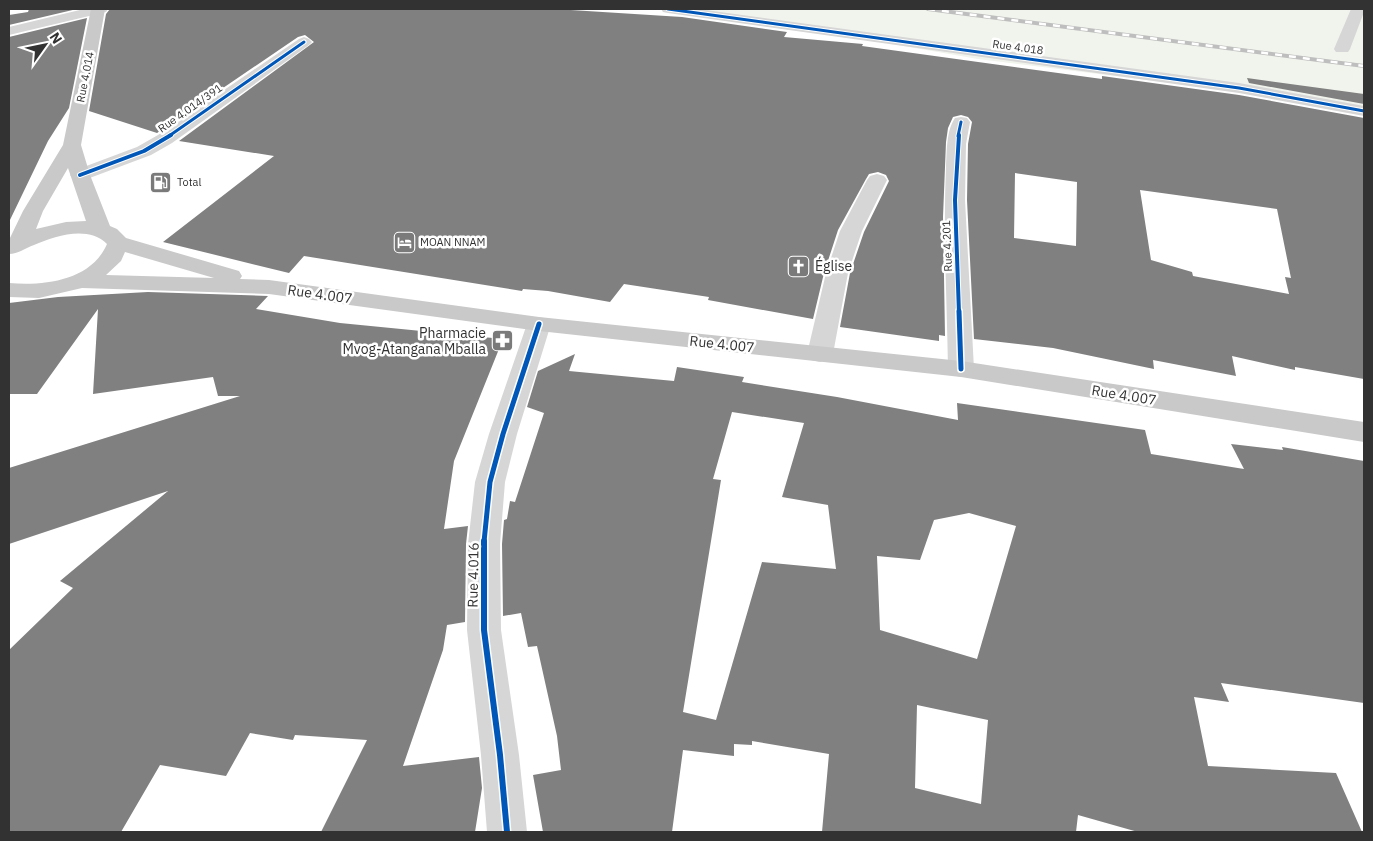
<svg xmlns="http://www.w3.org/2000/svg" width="1373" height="841" viewBox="0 0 1373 841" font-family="'IBM Plex Sans',sans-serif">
	<rect width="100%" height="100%" fill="#fff"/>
	<path fill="#f1f4ed" d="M690 9H1364V107L978 59Z"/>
	<path fill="#808080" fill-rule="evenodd" d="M29 9H77L9 25V15L28 12Z
		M110 9H555L682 17 787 32 784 37 863 44 862 46 1102 79V76L1239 95 1364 118V379L1295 367V370L1232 356 1236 376 1153 360 1154 369 1053 348 974 339 967 200 968 144 972 122 968 117 961 115 953 117 948 128 946 142 943 217 945 336 939 335V341L840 327 850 273 864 232 889 181 886 175 878 172 869 174 866 179 838 230 824 273 813 319 708 300 709 297 624 284 610 302 548 291 523 289 522 291 304 256 289 273 163 242 274 156 179 141 314 42 305 35 298 37 157 133 89 111 106 14ZM1015 173 1077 182 1076 246 1014 238ZM1140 190 1277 209 1291 278 1285 277 1289 294 1193 276 1192 272 1151 260Z
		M87 18 69 108 48 141 9 222V37Z
		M1247 78 1364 94V104L1249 83Z
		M148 292 268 296 256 309 340 323 503 339 454 461 444 529 468 526 466 544 465 622 447 625 443 650 403 766 479 757 482 788 475 832H321L367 740 295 735 293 740 250 733 226 776 160 765 121 832H9V650L73 588 60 581 168 491 9 544V468L240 396H218L213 377 93 394 98 309 37 394H9V303L58 297Z
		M575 354 569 371 674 381 677 367 744 377 742 382 837 397 958 420 957 403 1145 430 1151 454 1244 469 1231 444 1283 450 1282 447 1364 461V703L1221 683 1229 702 1194 697 1208 766 1336 773 1362 832H1138L1078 815 1076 832H822L829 754 752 741V745L734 744V756L683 750 672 832H543L533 775 561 770 557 736 537 646 528 647 521 613 503 616 502 544 504 520 507 519 510 501 515 502 544 413 527 407 538 371ZM732 412 804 423 782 497 828 505 836 569 762 562 716 720 683 712 721 480 713 479ZM969 513 1016 526 977 659 880 630 877 556 920 560 934 520ZM917 705 988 720 981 804 915 788Z"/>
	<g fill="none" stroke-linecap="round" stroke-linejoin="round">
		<path fill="#d6d6d6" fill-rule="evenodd" d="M84 9H108L106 12 9 35V27Z
			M661 9H698L1239 83 1364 106V116L1239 93 668 13 663 12Z
			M1351 9H1364V12L1350 49 1348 52H1336L1334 49Z
			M304 37 309 39 312 42 309 45 172 143 151 155 87 179 80 181 73 179 70 175 73 171 137 147 158 135 299 39Z
			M961 117 967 118 970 122 966 144 965 200 974 369 970 375 961 377 952 375 948 369C947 302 943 234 946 167 947 152 946 131 955 118Z
			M877 174 884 176 887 180 862 231 848 273 833 354 829 360 820 362 811 360 807 354 826 273 840 231 867 180 870 176Z
			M539 317 548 319 551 324 517 434 505 482 500 544 501 630 519 755 527 832H487L481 755 467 630 468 544 475 482 489 434 527 324 530 319Z"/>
		<path fill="#c9c9c9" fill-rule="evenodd" d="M91 9H105L81 145 90 175 110 226 117 229 126 238 239 271 242 276 240 279 269 280 539 317 961 361 1364 422V442L961 377 539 331 269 294 82 288 39 298 9 297V283C44 286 91 281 107 244 88 225 55 236 34 245 25 248 18 254 9 254V240L23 211 63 145ZM68 168 86 221 66 222 36 229 43 211ZM125 252 214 278 106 275 121 261Z"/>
		<defs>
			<path id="rail" d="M928 9 1364 66"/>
		</defs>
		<use href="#rail" stroke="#bebebe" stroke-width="4"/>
		<use href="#rail" stroke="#fff" stroke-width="2.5" stroke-dasharray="7" stroke-linecap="butt"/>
		<defs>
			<path id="cycleway-far3" d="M668 9 1239 88 1364 111
				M169 136 304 42
				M958 136 961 122"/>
			<path id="cycleway-far2" d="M959 135 955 200 959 313
				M80 175 144 151 171 135"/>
			<path id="cycleway-far1" d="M959 311 961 369
				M484 542 490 482 503 434 539 324"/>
			<path id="cycleway" d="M484 541V630L500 755 507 832"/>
		</defs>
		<use href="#cycleway-far3" stroke="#fff" stroke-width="5"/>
		<use href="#cycleway-far2" stroke="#fff" stroke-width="6"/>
		<use href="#cycleway-far1" stroke="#fff" stroke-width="8"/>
		<use href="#cycleway" stroke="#fff" stroke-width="9"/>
		<use href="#cycleway-far3" stroke="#0057b8" stroke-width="3"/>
		<use href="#cycleway-far2" stroke="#0057b8" stroke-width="4"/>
		<use href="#cycleway-far1" stroke="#0057b8" stroke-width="5"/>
		<use href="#cycleway" stroke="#0057b8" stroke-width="6"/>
	</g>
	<defs>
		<symbol id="fuel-square" viewBox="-11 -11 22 22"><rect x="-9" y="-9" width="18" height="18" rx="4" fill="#7a7a7a" stroke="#fff"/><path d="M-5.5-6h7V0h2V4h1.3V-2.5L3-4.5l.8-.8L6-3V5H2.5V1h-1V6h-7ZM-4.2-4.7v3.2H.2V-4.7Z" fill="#fff"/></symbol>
		<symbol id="hotel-square" viewBox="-11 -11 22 22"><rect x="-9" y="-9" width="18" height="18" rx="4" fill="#7a7a7a" stroke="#fff"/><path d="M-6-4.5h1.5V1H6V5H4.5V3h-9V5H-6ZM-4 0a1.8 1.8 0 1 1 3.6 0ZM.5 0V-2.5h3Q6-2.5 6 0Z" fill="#fff"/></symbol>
		<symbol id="church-square" viewBox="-11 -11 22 22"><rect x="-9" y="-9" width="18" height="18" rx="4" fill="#7a7a7a" stroke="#fff"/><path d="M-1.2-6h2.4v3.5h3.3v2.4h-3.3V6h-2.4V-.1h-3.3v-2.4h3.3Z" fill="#fff"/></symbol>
		<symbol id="pharmacy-square" viewBox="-11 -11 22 22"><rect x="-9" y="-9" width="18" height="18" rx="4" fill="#7a7a7a" stroke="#fff"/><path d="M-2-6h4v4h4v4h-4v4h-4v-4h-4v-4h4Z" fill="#fff"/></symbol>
	</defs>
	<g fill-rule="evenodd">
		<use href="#fuel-square" x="148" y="170" width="25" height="25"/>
		<use href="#hotel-square" x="392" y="230" width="25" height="25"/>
		<use href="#church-square" x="786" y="254" width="25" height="25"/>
		<use href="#pharmacy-square" x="490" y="328" width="25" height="25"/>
	</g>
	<g text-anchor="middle" stroke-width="5" stroke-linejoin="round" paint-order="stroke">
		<g font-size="11" fill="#323232" stroke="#fff">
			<text transform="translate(1018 47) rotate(8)" y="4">Rue 4.018</text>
			<text transform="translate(85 77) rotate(-79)" y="4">Rue 4.014</text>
			<text transform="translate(190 108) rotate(-35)" y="4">Rue 4.014/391</text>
			<text transform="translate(947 246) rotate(-92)" y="4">Rue 4.201</text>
		</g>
		<g font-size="11" fill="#323232" stroke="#fff" text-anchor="start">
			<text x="177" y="186">Total</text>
			<text x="420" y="246">MOAN NNAM</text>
		</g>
		<g font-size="14" fill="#323232" stroke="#fff" text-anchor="start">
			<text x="815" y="271">Église</text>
			<text x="486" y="338" text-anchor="end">Pharmacie<tspan x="486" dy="16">Mvog-Atangana Mballa</tspan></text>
		</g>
		<g font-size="14" fill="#323232" stroke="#fff">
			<text transform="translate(320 294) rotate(8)" y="5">Rue 4.007</text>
			<text transform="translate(722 344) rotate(6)" y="5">Rue 4.007</text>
			<text transform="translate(1124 395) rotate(9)" y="5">Rue 4.007</text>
			<text transform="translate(473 575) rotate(-89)" y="5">Rue 4.016</text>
		</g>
	</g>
	<rect width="1373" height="841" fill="none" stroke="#323232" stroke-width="20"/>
	<g transform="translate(45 45) rotate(57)" stroke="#ffffff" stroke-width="4" paint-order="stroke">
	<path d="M0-4L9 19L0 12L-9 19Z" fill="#323232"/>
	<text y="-8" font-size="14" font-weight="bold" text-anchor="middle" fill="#323232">N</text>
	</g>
</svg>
